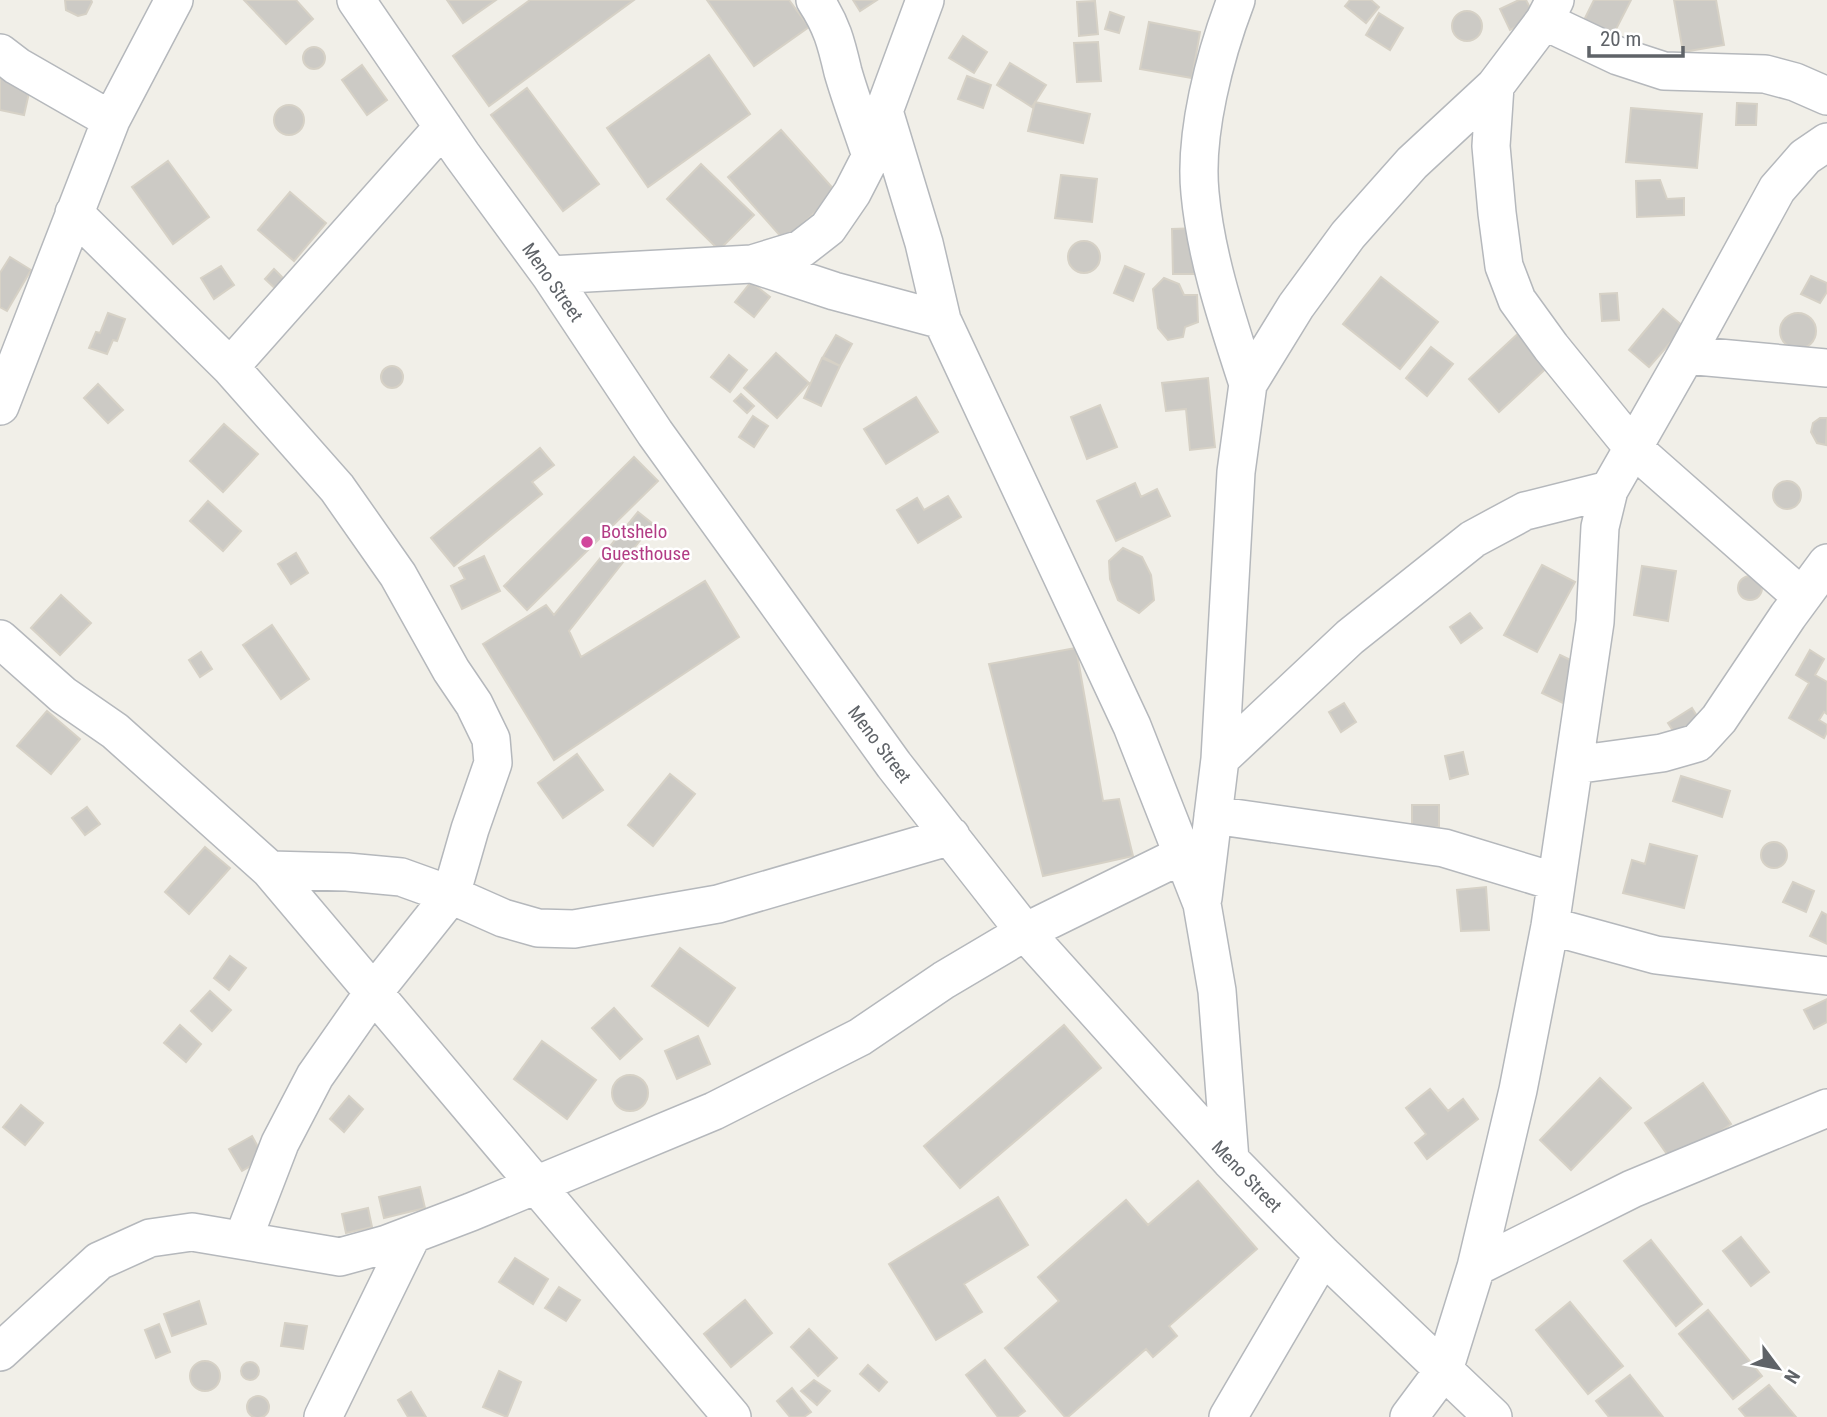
<svg xmlns="http://www.w3.org/2000/svg" width="1827" height="1417" viewBox="0 0 1827 1417" font-family="'Roboto Condensed',sans-serif">
	<rect width="100%" height="100%" fill="#f1efe8"/>
	<path fill="#cccac5" stroke="#d6d1c6" stroke-width="2" d="M65 0H91L92 2 86 14 78 16 66 10Z
		M244 0H296L313 19 286 44Z
		M447 0H496L463 23Z
		M530 0H634L489 106 453 56Z
		M707 0H789L809 27 754 66Z
		M853 0H877L860 11Z
		M1350 0H1371L1379 7 1366 23 1345 6Z
		M1519 0H1526L1535 17 1510 30 1500 9Z
		M1594 0H1631L1610 41 1581 26Z
		M1674 0H1716L1724 45 1683 52Z
		M1095 1 1098 34 1079 36 1077 2Z
		M1452 26a15 15 0 1 1 30 0a15 15 0 1 1-30 0Z
		M1110 12 1124 17 1119 33 1105 29Z
		M1379 13 1403 28 1390 50 1366 35Z
		M1149 22 1200 32 1192 78 1140 69Z
		M963 36 987 52 974 73 949 58Z
		M1098 42 1101 81 1077 82 1074 43Z
		M303 58a11 11 0 1 1 22 0a11 11 0 1 1-22 0Z
		M709 55 750 114 648 187 607 128Z
		M1010 63 1046 85 1032 107 997 85Z
		M362 65 387 100 367 115 342 80Z
		M967 76 991 85 983 108 958 99Z
		M0 77 31 84 24 115 0 110Z
		M527 88 599 184 563 211 491 115Z
		M1035 102 1090 114 1083 143 1028 131Z
		M1737 103 1757 104 1756 125H1736Z
		M274 120a15 15 0 1 1 30 0a15 15 0 1 1-30 0Z
		M1631 108 1702 114 1697 168 1626 162Z
		M781 130 837 193 784 240 728 177Z
		M168 161 209 217 173 244 132 187Z
		M701 164 754 215 719 250 667 199Z
		M1061 175 1097 179 1092 222 1055 218Z
		M1660 180 1667 199 1684 198V215L1637 217 1636 181Z
		M290 192 326 223 294 261 258 230Z
		M1200 228 1201 274H1173L1172 229Z
		M1068 257a16 16 0 1 1 32 0a16 16 0 1 1-32 0Z
		M10 257 31 270 7 311 0 307V273Z
		M221 266 234 285 214 299 201 278Z
		M1125 266 1144 274 1133 301 1114 293Z
		M274 269 290 285 281 294 265 279Z
		M1811 276 1827 283V292L1820 303 1801 294Z
		M1381 277 1438 322 1400 369 1343 324Z
		M1164 278 1179 284 1184 295H1197L1198 322 1185 327 1183 337 1168 340 1158 328 1153 289Z
		M751 282 770 297 754 317 735 302Z
		M1617 293 1619 320 1602 321 1600 294Z
		M1663 309 1684 327 1649 367 1629 350Z
		M108 313 125 319 117 341 113 340 107 354 89 348 96 332 100 333Z
		M1780 331a18 18 0 1 1 36 0a18 18 0 1 1-36 0Z
		M1522 330 1552 363 1499 412 1469 379Z
		M836 335 852 344 840 366 823 357Z
		M1431 347 1453 364 1427 396 1406 378Z
		M776 353 809 383 777 418 744 388Z
		M729 355 747 370 730 392 711 377Z
		M822 358 840 366 821 406 804 398Z
		M381 377a11 11 0 1 1 22 0a11 11 0 1 1-22 0Z
		M1208 378 1215 447 1190 450 1186 409 1166 411 1162 383Z
		M98 384 123 410 108 423 84 398Z
		M741 394 754 406 747 413 734 401Z
		M916 397 938 432 886 464 864 429Z
		M1100 405 1117 447 1087 459 1071 417Z
		M753 416 768 426 754 447 739 437Z
		M1820 418H1827L1826 445 1817 443 1811 432 1813 423Z
		M224 424 258 454 223 492 190 461Z
		M540 448 554 465 532 482 542 494 454 566 431 538Z
		M634 457 658 481 527 610 504 586Z
		M1773 495a14 14 0 1 1 28 0a14 14 0 1 1-28 0Z
		M1135 483 1141 497 1157 489 1170 516 1116 541 1097 501Z
		M948 496 961 517 918 543 897 510 917 498 924 510Z
		M208 501 241 531 223 551 190 521Z
		M638 512 653 524 569 631 581 657 705 581 739 637 554 760 483 644 546 605 554 615Z
		M1123 548 1142 557 1151 575 1154 600 1139 613 1118 600 1110 579 1109 561Z
		M296 553 308 573 291 584 278 564Z
		M484 556 500 591 462 609 451 586 465 579 459 568Z
		M1542 565 1575 582 1537 652 1504 635Z
		M1642 566 1676 571 1668 621 1634 615Z
		M1738 588a12 12 0 1 1 24 0a12 12 0 1 1-24 0Z
		M61 595 91 623 60 655 31 628Z
		M1470 613 1482 628 1461 643 1450 627Z
		M272 625 309 679 281 699 243 645Z
		M1076 648 1103 801 1119 799 1133 856 1043 876 989 664Z
		M1810 650 1824 659 1815 675 1827 682V714L1824 712 1819 720 1827 725V732L1824 738 1789 718 1809 683 1796 675Z
		M201 652 212 669 200 677 189 660Z
		M1560 655 1583 666 1565 704 1542 693Z
		M1344 703 1356 722 1341 732 1329 712Z
		M1692 708 1705 729 1682 744 1668 723Z
		M47 711 80 739 51 774 17 746Z
		M1463 752 1468 774 1450 779 1445 756Z
		M577 754 603 790 563 818 538 783Z
		M670 774 695 794 653 846 628 825Z
		M1681 776 1730 791 1722 817 1673 801Z
		M1412 805H1439V827H1412Z
		M87 807 100 824 85 835 72 818Z
		M1761 855a13 13 0 1 1 26 0a13 13 0 1 1-26 0Z
		M1650 844 1697 856 1684 908 1623 893 1632 860 1645 864Z
		M205 847 230 868 189 914 165 892Z
		M1793 882 1814 891 1806 912 1783 902Z
		M1486 887 1489 930 1461 931 1457 890Z
		M1822 912 1827 915V944L1810 936Z
		M680 948 735 988 708 1026 652 986Z
		M230 956 246 968 229 990 214 978Z
		M210 991 231 1010 212 1031 191 1011Z
		M1827 999V1022L1814 1029 1804 1010Z
		M614 1008 642 1039 620 1059 592 1028Z
		M180 1025 201 1044 186 1062 164 1043Z
		M1064 1025 1101 1068 960 1188 924 1146Z
		M698 1036 710 1064 677 1079 665 1051Z
		M542 1041 596 1080 567 1119 514 1079Z
		M612 1093a18 18 0 1 1 36 0a18 18 0 1 1-36 0Z
		M1600 1078 1631 1108 1571 1170 1540 1140Z
		M1703 1083 1731 1124 1674 1164 1645 1123Z
		M1430 1089 1448 1111 1463 1099 1478 1119 1427 1159 1415 1143 1426 1134 1406 1108Z
		M349 1096 363 1109 344 1132 330 1119Z
		M21 1105 43 1123 25 1145 3 1127Z
		M252 1136 264 1158 242 1171 229 1149Z
		M1198 1181 1257 1249 1169 1326 1177 1336 1153 1357 1146 1349 1068 1417H1065L1005 1348 1059 1301 1038 1277 1126 1200 1148 1225Z
		M420 1187 425 1208 384 1218 379 1197Z
		M998 1197 1028 1245 964 1284 982 1312 936 1340 889 1264Z
		M368 1208 372 1227 346 1233 342 1214Z
		M1741 1237 1769 1272 1751 1286 1723 1251Z
		M1651 1240 1702 1304 1676 1326 1624 1261Z
		M515 1258 548 1279 533 1304 499 1282Z
		M559 1287 580 1300 566 1321 545 1308Z
		M745 1300 772 1333 731 1367 704 1334Z
		M199 1301 206 1324 172 1336 164 1314Z
		M1570 1302 1623 1366 1588 1394 1536 1330Z
		M1708 1310 1762 1376 1733 1399 1679 1334Z
		M285 1323 307 1326 303 1349 281 1346Z
		M159 1324 170 1352 156 1358 145 1330Z
		M809 1329 837 1358 818 1376 791 1347Z
		M985 1360 1025 1411 1017 1417H998L966 1375Z
		M190 1376a15 15 0 1 1 30 0a15 15 0 1 1-30 0Z
		M241 1371a9 9 0 1 1 18 0a9 9 0 1 1-18 0Z
		M868 1365 887 1382 879 1391 860 1374Z
		M499 1371 521 1382 507 1417 483 1407Z
		M1630 1375 1663 1417H1609L1596 1401Z
		M814 1380 830 1391 817 1405 801 1391Z
		M1769 1385 1796 1417H1746L1739 1409Z
		M792 1388 811 1412 804 1417H790L777 1401Z
		M411 1392 426 1417H408L398 1400Z
		M247 1407a11 11 0 1 1 22 0a11 11 0 1 1-22 0Z"/>
	<g fill="none" stroke-linecap="round" stroke-linejoin="round">
		<defs>
			<path id="minor" d="M356 0 462 155 550 275 655 433 771 594 894 765 1025 932 1230 1160 1323 1255 1493 1417
				M815 0C832 26 836 42 843 72 851 100 862 128 871 156
				M925 0 884 111 924 243 942 320 1132 726 1202 904 1217 991 1230 1160
				M1236 0C1215 55 1194 134 1200 193 1206 258 1228 322 1248 384
				M1544 21 1618 56 1664 71 1765 74 1795 82 1827 96
				M0 53 17 66 111 120
				M1495 86 1491 146 1497 213 1504 266 1517 300 1551 347 1633 448 1802 597
				M74 213 230 367 337 488 398 575 451 670 474 704 491 739 493 763 470 829 451 895 373 993 315 1076 280 1143 243 1239
				M752 264 834 291 942 320
				M550 275 752 264 801 249 828 228 852 193 871 156 884 111
				M1686 355 1827 368
				M230 367 443 127
				M0 406 111 120 174 0
				M0 639 63 695 115 731 270 870 732 1417
				M1220 759 1350 637 1473 539 1525 511 1609 490
				M1574 765 1662 753 1697 743 1719 719 1788 616 1827 563
				M1213 815 1444 848 1556 882
				M270 870 347 872 401 877 451 895 503 918 538 928 574 929 718 904 951 836
				M1203 898 1220 759 1236 472 1248 384 1296 306 1348 235 1412 163 1495 86 1544 21 1555 0
				M1550 926 1656 955 1827 976
				M1476 1267 1632 1189 1827 1108
				M0 1352 99 1261 150 1238 192 1232 340 1257 387 1244 471 1212 714 1111 860 1037 944 980 1025 932 1184 854
				M323 1417 412 1235
				M1228 1417 1323 1255
				M1409 1417 1444 1370 1476 1267 1518 1090 1550 926 1595 622 1600 527 1609 490 1686 355 1777 189 1805 157 1827 142"/>
		</defs>
		<use href="#minor" stroke="#b5b8bc" stroke-width="40"/>
		<use href="#minor" stroke="#fff" stroke-width="37"/>
	</g>
	<circle fill="#d1479c" stroke="#fff" stroke-width="2.5" cx="587" cy="542" r="7"/>
	<g text-anchor="middle" stroke-width="5" stroke-linejoin="round" paint-order="stroke">
		<g font-size="19" fill="#5f6368" stroke="#fff">
			<text transform="translate(553 282) rotate(55)" y="7">Meno Street</text>
			<text transform="translate(880 744) rotate(53)" y="7">Meno Street</text>
			<text transform="translate(1247 1176) rotate(46)" y="7">Meno Street</text>
		</g>
		<g font-size="19" fill="#b23c85" stroke="#fff" text-anchor="start">
			<text x="601" y="538">Botshelo<tspan x="601" dy="22">Guesthouse</tspan></text>
		</g>
	</g>
	<g transform="translate(1778 1368) rotate(122)" stroke="#ffffff" stroke-width="5" paint-order="stroke">
	<path d="M0-5L12 26L0 18L-12 26Z" fill="#5f6368"/>
	<text y="-10" font-size="19" font-weight="bold" text-anchor="middle" fill="#5f6368">N</text>
	</g>
	<path d="M1589 46v10h94v-10" fill="none" stroke="#5f6368" stroke-width="3.5"/>
	<text x="1600" y="46" font-size="21" fill="#5f6368" stroke="#ffffff" stroke-width="5" paint-order="stroke">20 m</text>
</svg>
